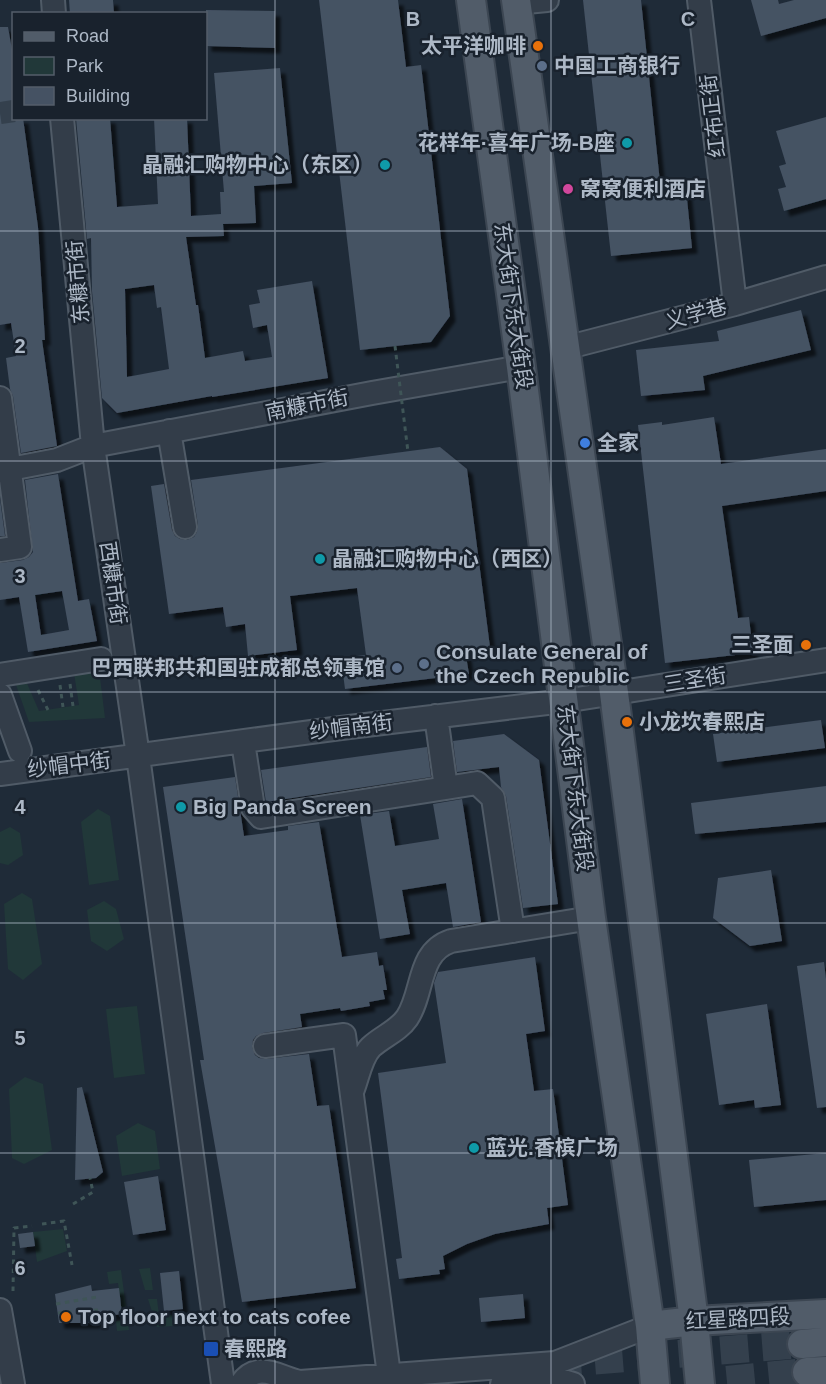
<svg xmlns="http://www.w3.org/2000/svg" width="826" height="1384" viewBox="0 0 826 1384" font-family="Helvetica,'Noto Sans SC',sans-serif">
	<defs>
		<filter id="shadow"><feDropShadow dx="5.5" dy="5.5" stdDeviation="1.5" flood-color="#0009"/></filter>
	</defs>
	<rect width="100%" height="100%" fill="#1f2b38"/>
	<path fill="#213839" d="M99 669 105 718 29 722 15 682 26 681 39 711 79 705 74 673Z
		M98 809 110 816 119 880 89 885 81 822Z
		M10 827 20 833 23 855 8 865 0 863V832Z
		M22 893 32 899 42 964 23 980 8 969 4 904Z
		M104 901 116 909 124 939 107 951 91 941 87 910Z
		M137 1006 145 1074 114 1078 106 1009Z
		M25 1077 43 1084 52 1150 24 1164 12 1158 9 1089Z
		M138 1123 155 1131 160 1169 122 1176 116 1136Z
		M63 1229 67 1251 37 1262 33 1232Z
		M150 1268 153 1290H145L139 1269Z
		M121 1270 129 1330 117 1331 116 1321 123 1320 118 1283 109 1284 107 1272Z
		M148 1299H157L159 1315H175L173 1326 157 1327Z"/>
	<path fill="#455263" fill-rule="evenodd" filter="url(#shadow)" d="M69 0H113L114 14H70Z
		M319 0H398L406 67 421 65 450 316 431 342 360 350Z
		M583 0H641L661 192 686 189 692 248 611 256Z
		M751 0H778L779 4 794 0H826V18L761 36Z
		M206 10 275 11V48L206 46Z
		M0 27H8L14 61V118H23L38 227 45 340H42L57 446 21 453 13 396 10 389 6 358 16 356 11 323 0 325Z
		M280 68 292 183 254 186 256 223 223 224 224 236 186 237 196 305H198L205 358 243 351 245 361 272 357 267 325 253 328 249 305 260 303 257 290 312 281 328 378 212 397V396L117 413 102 398 92 291 91 238 87 239 76 118H110L117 207 158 204 154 118H187L191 216 221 214 220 192H224L214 73ZM154 285 157 308 161 307 169 369 127 377 125 289Z
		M826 117V199L784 211 778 189 786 187 779 166 786 164 776 131Z
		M801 310 811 350 703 376 705 390 641 396 636 350 719 341 717 331Z
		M714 417 721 464 826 449V491L722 506 738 618 749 617 753 653 665 663 638 425 662 422V425Z
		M440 447 467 469 490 647 465 650 469 674 345 689 341 658 366 655 357 588 290 596 297 650 248 656 245 624 226 627 223 607 169 614 151 486 164 484 172 530 175 536 180 539 187 540 194 537 197 532 198 525 191 480Z
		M58 474 78 601 89 599 97 641 28 652 19 597 0 600V563L23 560 29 557 33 552 25 480ZM62 591 69 630 41 635 35 595Z
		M0 499 5 536H0Z
		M821 720 825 748 717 762 713 734Z
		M504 734 539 760 558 904 523 908 506 796 501 787 499 767 457 772 453 741Z
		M427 747 431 777 266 802 261 770Z
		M235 777 244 836 288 830V826L319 822 342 957 377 952 379 966 383 965 387 990H383L385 999 369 1002 370 1006 341 1011 340 1008 300 1014 302 1027 263 1033 256 1036 253 1040 252 1047 255 1055 259 1058 266 1059 309 1054 317 1106 329 1105 356 1288 242 1302 200 1060H204L163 787Z
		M826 786V822L695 834 691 803Z
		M462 799 481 922 453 927 446 883 402 890 410 934 380 939 360 815 389 811 395 846 439 839 433 804Z
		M771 870 782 941 750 946 713 918 718 878Z
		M535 957 545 1031 526 1034 534 1091 553 1089 568 1205 547 1208 549 1224 495 1234 467 1244 443 1256 445 1269 439 1270 440 1274 399 1279 396 1259 402 1258 378 1073 446 1063 434 983 438 972Z
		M824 962 826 979V1107L817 1108 797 966Z
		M767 1004 781 1105 755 1108 754 1100 719 1105 706 1014Z
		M82 1087 103 1172 96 1178 75 1180 77 1088Z
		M826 1153V1200L754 1207 749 1160Z
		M158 1176 166 1230 133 1235 124 1182Z
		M33 1232 35 1246 20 1248 18 1234Z
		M179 1271 183 1309 164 1311 160 1273Z
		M91 1285 92 1291 119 1288 122 1314 95 1318 96 1323H59L55 1294Z
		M523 1294 525 1318 481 1322 479 1298Z"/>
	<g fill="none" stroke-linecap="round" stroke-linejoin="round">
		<path stroke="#34404d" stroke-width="22" stroke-dasharray="22 11" stroke-linecap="butt" d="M0 113 14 111"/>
		<path stroke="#34404d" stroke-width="28" stroke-dasharray="28 14" stroke-linecap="butt" d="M553 1364 802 1344
			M685 1384 807 1372"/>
		<defs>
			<path id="minor" d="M53 0 54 14
				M699 0 735 304
				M516 3 547 0
				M62 118 93 446 138 756 223 1384
				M565 348 735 304 826 277
				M0 398 20 547 0 550
				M169 431 185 527
				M0 471 57 460 93 446 372 393 521 367
				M0 675 101 659
				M0 695 20 751
				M243 742 253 808 261 817 446 788 436 716
				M0 774 341 728 564 701 826 660
				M446 788 477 783 493 798 513 931
				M265 1046 344 1035 389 1375
				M353 1089C358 1076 361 1057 371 1047 383 1036 398 1031 407 1018 424 993 417 952 451 941L591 918
				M0 1310 13 1384
				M241 1384C258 1359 281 1379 300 1382L555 1363 650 1326
				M502 1384 557 1379 573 1384"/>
			<path id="major" d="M471 0 521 367 591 918 650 1326 655 1384
				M516 0 614 693 694 1321 700 1384
				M650 1326 694 1321 826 1314
				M802 1344 826 1342
				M807 1372 826 1371"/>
		</defs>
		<use href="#minor" stroke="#505b67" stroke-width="26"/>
		<use href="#major" stroke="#3c4652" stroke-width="32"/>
		<path stroke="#3f5557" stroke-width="3" stroke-dasharray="4.5 4.5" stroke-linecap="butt" d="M70 684 73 706
			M60 685 63 707
			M38 690 48 710
			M73 1204 93 1192 90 1178
			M42 1224 64 1221 72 1265
			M13 1291 14 1228 32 1226
			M56 1304 97 1297
			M58 1313 98 1310"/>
		<use href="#minor" stroke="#333d49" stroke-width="22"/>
		<use href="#major" stroke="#515c69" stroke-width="28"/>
		<path stroke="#3f5557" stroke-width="3" stroke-dasharray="4.5 4.5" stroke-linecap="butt" d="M395 346 408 452"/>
	</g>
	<path fill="none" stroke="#adb8c6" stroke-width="1.5" stroke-opacity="0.55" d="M275 0V1384M551 0V1384M0 231H826M0 461H826M0 692H826M0 923H826M0 1153H826"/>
	<g fill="#e8710a" stroke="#19222d" stroke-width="2">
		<circle cx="538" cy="46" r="6"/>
		<circle cx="806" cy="645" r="6"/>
		<circle cx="627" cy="722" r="6"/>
		<circle cx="66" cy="1317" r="6"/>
	</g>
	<g fill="#5c6f8a" stroke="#19222d" stroke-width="2">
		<circle cx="542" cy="66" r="6"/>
		<circle cx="424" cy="664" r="6"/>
		<circle cx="397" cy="668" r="6"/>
	</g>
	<g fill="#0f9aa8" stroke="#19222d" stroke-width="2">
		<circle cx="627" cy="143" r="6"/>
		<circle cx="385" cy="165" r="6"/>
		<circle cx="320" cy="559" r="6"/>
		<circle cx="181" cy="807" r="6"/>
		<circle cx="474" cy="1148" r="6"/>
	</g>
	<circle fill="#d1479c" stroke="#19222d" stroke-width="2" cx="568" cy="189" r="6"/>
	<circle fill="#3f7fe0" stroke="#19222d" stroke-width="2" cx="585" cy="443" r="6"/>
	<rect fill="#1a4fb4" stroke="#19222d" stroke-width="2" x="203" y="1341" width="16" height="16" rx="3"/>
	<g text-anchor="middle" stroke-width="5" stroke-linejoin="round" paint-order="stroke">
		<g font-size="21" font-weight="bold" fill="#adb8c6" stroke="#19222d" text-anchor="start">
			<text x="526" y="53" text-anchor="end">太平洋咖啡</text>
			<text x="554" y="73">中国工商银行</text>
			<text x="615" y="150" text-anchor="end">花样年·喜年广场-B座</text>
			<text x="373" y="172" text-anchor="end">晶融汇购物中心（东区）</text>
			<text x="580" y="196">窝窝便利酒店</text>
			<text x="597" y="450">全家</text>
			<text x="332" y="566">晶融汇购物中心（西区）</text>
			<text x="794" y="652" text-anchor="end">三圣面</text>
			<text x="436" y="659">Consulate General of<tspan x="436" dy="24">the Czech Republic</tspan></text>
			<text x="385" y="675" text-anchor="end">巴西联邦共和国驻成都总领事馆</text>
			<text x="639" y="729">小龙坎春熙店</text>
			<text x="193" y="814">Big Panda Screen</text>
			<text x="486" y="1155">蓝光.香槟广场</text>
			<text x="78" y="1324">Top floor next to cats cofee</text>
			<text x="224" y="1356">春熙路</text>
		</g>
		<g font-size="21" fill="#adb8c6" stroke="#19222d">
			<text transform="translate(713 116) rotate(-97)" y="7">红布正街</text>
			<text transform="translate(78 282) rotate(-95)" y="7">东糠市街</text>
			<text transform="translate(513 306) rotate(82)" y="7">东大街下东大街段</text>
			<text transform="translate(696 314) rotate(-15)" y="7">义学巷</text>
			<text transform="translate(307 405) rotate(-11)" y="7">南糠市街</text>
			<text transform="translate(113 583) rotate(82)" y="7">西糠市街</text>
			<text transform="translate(695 680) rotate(-9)" y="7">三圣街</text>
			<text transform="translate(351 727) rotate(-7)" y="7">纱帽南街</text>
			<text transform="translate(69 765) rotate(-7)" y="7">纱帽中街</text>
			<text transform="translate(575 788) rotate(83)" y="7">东大街下东大街段</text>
			<text transform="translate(738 1319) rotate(-3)" y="7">红星路四段</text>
		</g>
	</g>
	<g font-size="20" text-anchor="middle" font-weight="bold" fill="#adb8c6" stroke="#19222d" stroke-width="5" stroke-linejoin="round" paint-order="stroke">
		<text x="413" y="26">B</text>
		<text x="688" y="26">C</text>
		<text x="20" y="353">2</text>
		<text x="20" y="583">3</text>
		<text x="20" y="814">4</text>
		<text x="20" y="1045">5</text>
		<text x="20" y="1275">6</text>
	</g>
	<rect x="12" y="12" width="195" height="108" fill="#19222d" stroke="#545e6a" stroke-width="1.5"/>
	<rect x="24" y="32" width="30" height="9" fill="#515c69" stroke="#545e6a" stroke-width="1.5"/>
	<text x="66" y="42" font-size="18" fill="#adb8c6">Road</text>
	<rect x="24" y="57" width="30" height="18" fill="#213839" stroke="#545e6a" stroke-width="1.5"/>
	<text x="66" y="72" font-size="18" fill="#adb8c6">Park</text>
	<rect x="24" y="87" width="30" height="18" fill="#455263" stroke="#545e6a" stroke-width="1.5"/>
	<text x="66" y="102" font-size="18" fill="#adb8c6">Building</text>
</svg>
